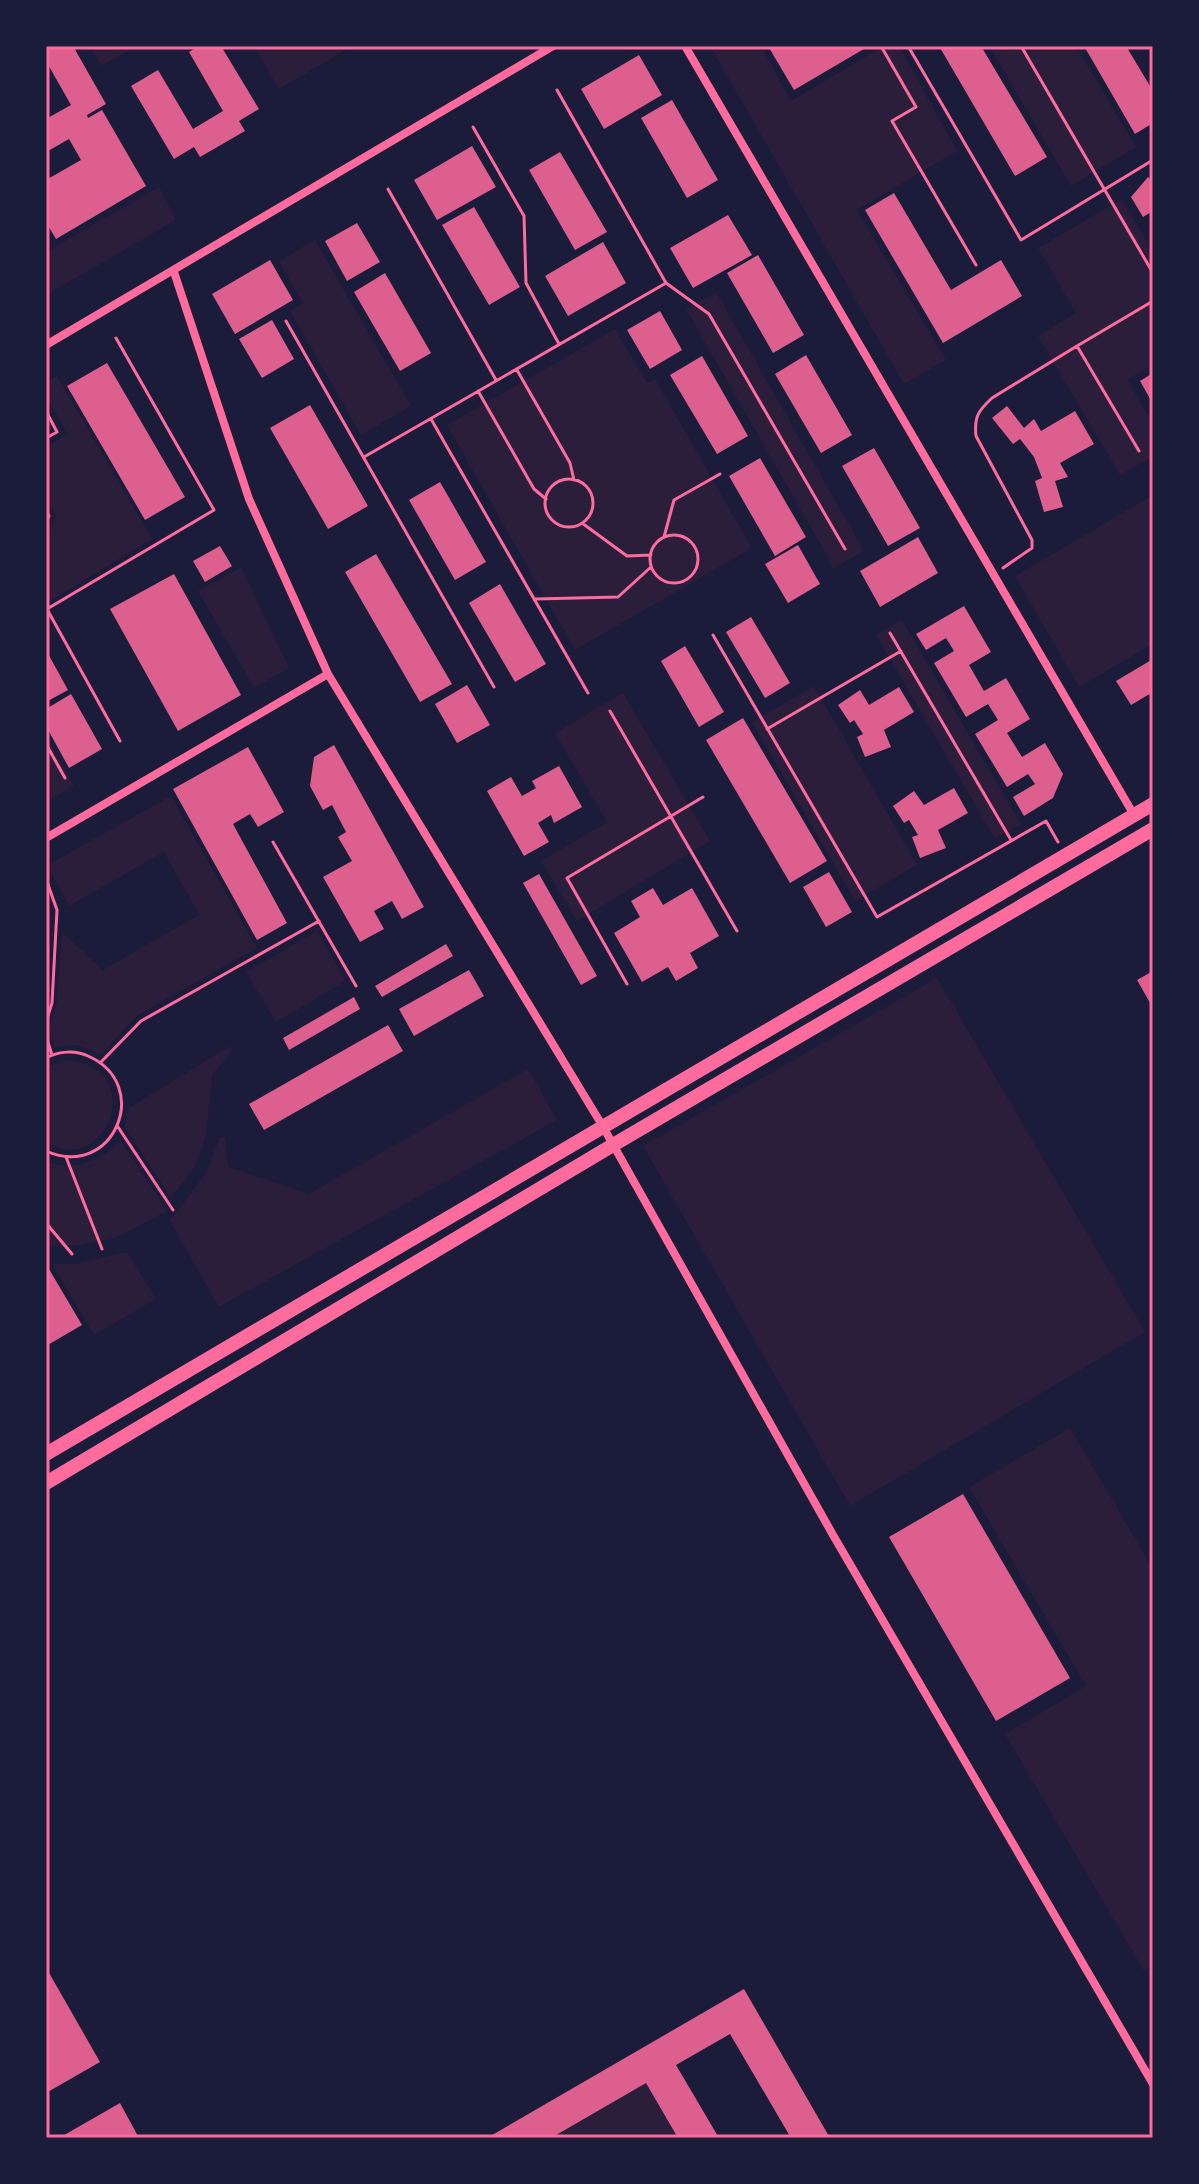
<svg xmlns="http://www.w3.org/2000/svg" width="1199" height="2184" viewBox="0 0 1199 2184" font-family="Poppins,sans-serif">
	<rect width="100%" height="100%" fill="#1b1b3a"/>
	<path fill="#2a1e3b" d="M90 46H137L101 66Z
		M254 46H353L279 89Z
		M710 46H761L791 101 884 46H899L957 151 857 210 946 360 904 384Z
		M989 46H1076L1136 147 1071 186Z
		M159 187 176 220 46 295V252Z
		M1122 199 1153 252V365L1127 380 1153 424V456L1120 475 1038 336 1076 313 1038 248Z
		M315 240 411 406 361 435 290 311 303 303 279 261Z
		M716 292 864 551 834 568 686 309Z
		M615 329 647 383 655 379 752 548 575 650 447 425Z
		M57 376 152 539 50 601 46 594V538L56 516 46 499V447L68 434 46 397V382Z
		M1153 495V644L1079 687 1015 576Z
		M241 567 289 668 254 688 198 591Z
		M902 620 1021 824 995 839 876 635Z
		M814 686 917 865 855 901 752 722Z
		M623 693 710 841 577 921 541 861 607 822 555 733Z
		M46 736 74 786 46 802Z
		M171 796 257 948 138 1015 100 1055 78 1045 54 1047 49 1029 57 1000 62 932 103 970 199 915 164 852 69 906 47 865Z
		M317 931 346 981 276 1022 246 972Z
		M937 978 1145 1332 850 1506 643 1146Z
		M230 1046 232 1050 213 1074 205 1141 194 1168 171 1198 124 1126 129 1108Z
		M65 1060C151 1065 106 1180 46 1142V1067Z
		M528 1069 557 1120 219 1307 170 1221 206 1173 220 1137H225L228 1167 309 1194Z
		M120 1140 167 1211 118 1237 80 1245 46 1247V1161C74 1172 101 1162 120 1140Z
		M127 1252 156 1299 94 1335 52 1264H75Z
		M1070 1428 1153 1569V1966L1144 1971 1005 1734 1086 1686 969 1487Z
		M646 2083 678 2138H551Z"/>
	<path fill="#dd5f8e" d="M46 46H73L106 104 87 115 88 118 102 110 146 186 56 239 46 222V180L81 160 69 139 48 151 46 148V119L71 105 46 61Z
		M199 46H221L259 109 239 121 245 131 200 157 194 147 174 159 131 86 158 70 193 129 223 111 189 52Z
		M768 46H869L794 90Z
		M939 46H981L1047 157 1015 176Z
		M1084 46H1126L1153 91V123L1135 134Z
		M639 55 662 95 604 129 581 89Z
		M672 100 718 180 687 198 641 118Z
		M472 146 496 187 437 220 414 180Z
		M560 152 607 232 575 250 529 170Z
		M1148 177 1153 182V211L1143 217 1131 197Z
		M894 193 951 290 1001 260 1022 296 943 343 865 210Z
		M474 207 520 287 489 305 442 225Z
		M728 215 752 255 693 288 670 248Z
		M357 223 380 262 347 281 325 241Z
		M603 242 626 283 568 316 545 276Z
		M758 255 804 335 773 353 727 273Z
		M270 260 293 300 235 334 212 294Z
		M385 273 431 353 400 371 354 292Z
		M660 311 682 350 650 369 627 330Z
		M272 320 294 359 262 378 239 339Z
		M806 355 852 435 821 453 775 374Z
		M702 356 748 436 717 454 670 375Z
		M107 363 185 497 145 520 67 386Z
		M1153 373V404L1140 381Z
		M310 405 368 506 328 529 270 428Z
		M1007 406 1024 428 1034 419 1041 431 1075 411 1094 444 1060 463 1068 477 1055 481 1063 507 1044 512 1035 481 1042 478 1034 457 1020 439 1013 444 992 418Z
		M874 448 920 528 888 546 842 466Z
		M760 458 806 537 775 556 729 476Z
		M440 482 486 562 455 580 409 500Z
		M918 537 938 573 880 607 860 571Z
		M798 545 820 584 788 603 765 564Z
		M220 546 232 566 205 582 193 561Z
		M376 554 452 684 420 702 345 572Z
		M174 574 241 695 178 731 110 609Z
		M500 584 546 664 515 682 469 603Z
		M964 606 991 652 969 665 984 691 1006 678 1030 719 1007 733 1022 757 1045 743 1063 774 1053 798 1024 816 1013 797 1035 784 1028 774 1007 787 975 734 998 720 988 704 966 717 934 663 954 651 946 638 926 650 916 634Z
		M751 617 790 683 765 698 726 632Z
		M685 646 724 712 699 727 661 661Z
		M46 650 68 690 46 702Z
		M1153 659V692L1131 705 1116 681Z
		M467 685 490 725 457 743 435 704Z
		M899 687 914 712 884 730 891 747 865 757 857 737 863 734 854 720 850 723 838 705 860 690 869 705Z
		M71 694 102 749 69 768 46 726V709Z
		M743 718 827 861 790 883 706 740Z
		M334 745 424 907 402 919 392 901 374 911 384 929 360 942 323 877 352 861 338 837 346 832 332 805 323 810 310 786 314 757Z
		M248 747 284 812 258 827 250 814 233 824 287 923 257 940 173 789Z
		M559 766 582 807 554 823 551 815 538 823 549 842 524 856 487 791 511 777 522 796 536 788 532 781Z
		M954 788 968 813 938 830 946 848 920 858 912 837 918 835 909 820 904 823 893 806 914 791 924 805Z
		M829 872 852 912 826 927 803 887Z
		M539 874 597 976 581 985 523 883Z
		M653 888 663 905 692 888 719 936 690 953 698 968 676 981 668 967 642 982 614 933 640 917 631 901Z
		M446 944 453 956 382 997 375 986Z
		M469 970 484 996 414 1036 399 1009Z
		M1153 971V1008L1137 980Z
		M354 997 360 1009 289 1050 283 1038Z
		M388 1025 403 1051 264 1130 249 1104Z
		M46 1264 82 1325 46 1346Z
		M963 1494 1070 1678 996 1721 889 1537Z
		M48 1971 100 2062 46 2093V1972Z
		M744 1989 830 2138H791L730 2034 676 2065 719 2138H678L646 2083 551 2138H487Z
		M120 2103 139 2138H59Z"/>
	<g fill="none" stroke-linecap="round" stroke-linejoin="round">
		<path stroke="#ff6b9d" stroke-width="3" d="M881 46 916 107 892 121 976 265
			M908 46 1021 240 1153 160
			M1021 46 1153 273
			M557 90 666 283
			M473 127 524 216 526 283 559 344
			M388 189 496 380
			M286 321 494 687
			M1077 346 1153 301
			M517 370 570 463 574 480
			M478 391 534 489 546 499
			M46 411 57 432 46 438
			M431 419 588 693
			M364 457 666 283 709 314 845 549
			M545 503a24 24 0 1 1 48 0a24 24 0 1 1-48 0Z
			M46 511 49 516 46 523
			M582 523 627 556 651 555
			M650 559a24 24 0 1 1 48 0a24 24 0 1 1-48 0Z
			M664 537 674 500 720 474
			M1003 568 1032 548V540L976 436C974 417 978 411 992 398L1077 346 1139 451
			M535 599 618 597 651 567
			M47 609 214 510 116 338
			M48 611 120 741
			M890 633 1011 840
			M713 635 877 917 1046 821 1058 842
			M610 711 737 931
			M767 729 901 651
			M46 744 65 778
			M273 842 356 986
			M46 879 57 910 52 1003 46 1022
			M627 984 567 878 703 797
			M46 1036 52 1055
			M46 1058C59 1051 75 1050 88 1056 154 1085 113 1181 46 1151
			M101 1062 141 1021 319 921
			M118 1127 173 1210
			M66 1157 102 1249
			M46 1223 72 1254"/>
		<path stroke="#ff6b9d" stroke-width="8" d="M685 46 1134 815
			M174 272 249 499 328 674 602 1125 833 1535 1153 2084
			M46 345 553 46
			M46 838 328 674"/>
		<path stroke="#ff6b9d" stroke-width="14" d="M46 1454 1153 804
			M46 1483 613 1145 1153 829"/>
	</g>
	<rect width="1199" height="2184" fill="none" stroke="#1b1b3a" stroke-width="96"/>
	<rect x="48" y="48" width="1103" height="2088" fill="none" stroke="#ff6b9d" stroke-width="3"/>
</svg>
